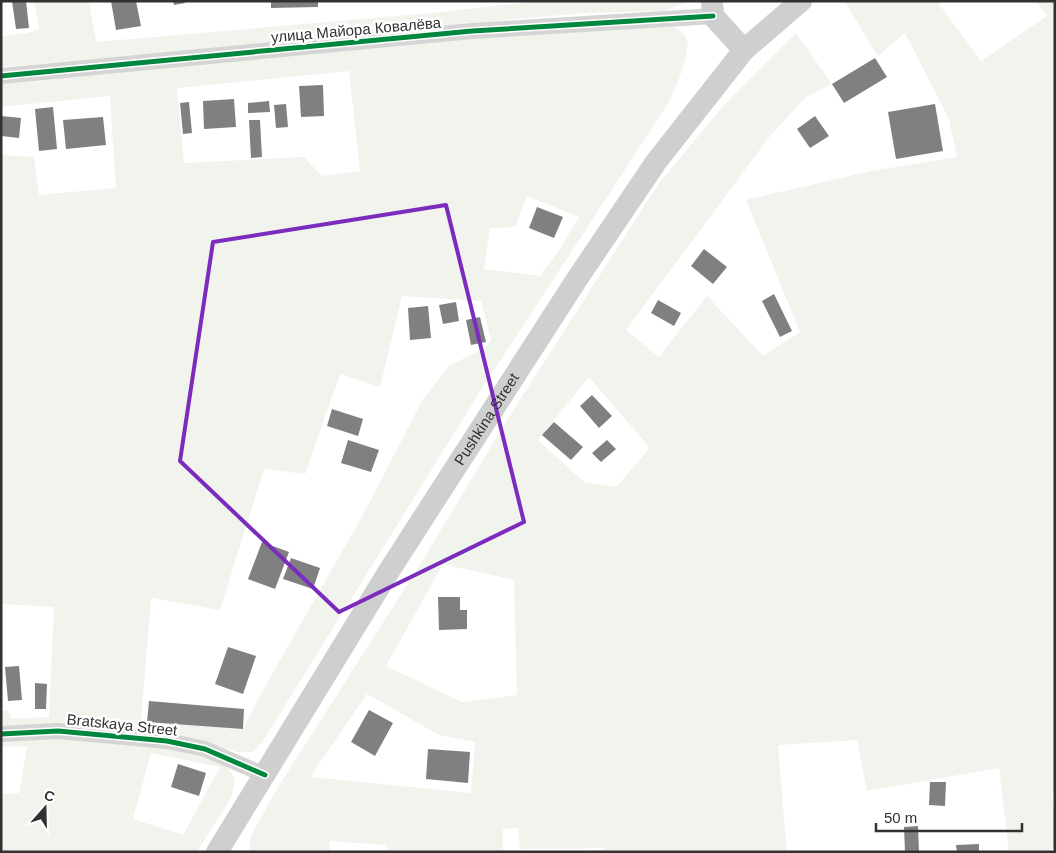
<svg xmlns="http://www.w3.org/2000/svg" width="1056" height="853" viewBox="0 0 1056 853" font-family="Arial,sans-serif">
	<rect width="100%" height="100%" fill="#fff"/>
	<path fill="#f1f3ed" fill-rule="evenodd" d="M34 1H89L96 42 432 13 538 1H688L665 11 584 13 427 27 236 47 1 67V36L28 33 39 29Z
		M844 1H942L939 4 981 61 1047 16 1036 1H1055V791L1052 792 1055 822V848L1040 852H1009L999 768 867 791 857 740 778 745 787 852H604V848L520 849 518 828 503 829V852H387V845L330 841 329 852H249L251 835 278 787 416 571 507 420 657 186 722 107 796 33 832 84 806 97 770 136 626 330 659 357 707 296 763 356 800 332 746 200 871 171 957 157 949 119 905 33 878 56ZM589 377 650 448 616 487 584 482 538 440ZM443 564 514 580 517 695 462 702 386 666ZM367 694 439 735 475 742 471 793 310 777Z
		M670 24C677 29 684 32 687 40 691 53 675 89 669 102L476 398 263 741 253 752H237L210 744 1 730V711H8L12 719 49 717 54 607 1 604V155L34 157 39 195 116 188 110 96 1 107V82L424 42ZM349 71 360 171 322 176 304 157 184 163 177 88ZM527 196 579 217 559 250 540 276 484 269 490 228 515 227ZM402 296 481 301 491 340 484 349 450 365 422 401 364 513 263 690 243 729 141 721 151 598 220 610 264 469 305 474 340 374 380 387Z
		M59 736 168 745 207 756 228 767 235 780 231 798 197 852H1V794L19 793 27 746 1 747V738ZM151 753 220 767 183 835 133 819Z"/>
	<path fill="#808080" d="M12 1H26L29 28 16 29Z
		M111 1H136L141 26 116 30Z
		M173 1H184L185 3 174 5Z
		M271 1H318V7L271 8Z
		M875 58 887 77 844 103 832 84Z
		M323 85 324 116 301 117 299 86Z
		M234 99 236 127 204 129 203 101Z
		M269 101 270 112 248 113V103Z
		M189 102 192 133 183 134 180 103Z
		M286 104 288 127 276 128 274 105Z
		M935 104 943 151 896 159 888 112Z
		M53 107 57 149 39 151 35 109Z
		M1 116 21 118 19 138 1 136Z
		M815 116 829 136 810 148 797 129Z
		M103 117 106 145 66 149 63 120Z
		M249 120H260L262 157 251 158Z
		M537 207 563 217 554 238 529 228Z
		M704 249 727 267 713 284 691 266Z
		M774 294 792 331 780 337 762 301Z
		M658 300 681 313 674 326 651 313Z
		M456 302 459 321 443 324 439 305Z
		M428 306 431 338 410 340 408 308Z
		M480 317 486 342 471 345 466 320Z
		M592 395 612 416 599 428 580 406Z
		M332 409 363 419 358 436 327 426Z
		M554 422 583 447 571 460 542 435Z
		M348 440 379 450 371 472 341 463Z
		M607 440 616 449 601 462 592 453Z
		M262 542 289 552 275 589 248 579Z
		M291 558 320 568 313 589 283 579Z
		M438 597H460V610H467V629L439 630Z
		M228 647 256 656 243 694 215 684Z
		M19 666 22 700 8 701 5 667Z
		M35 683 47 684 46 709H35Z
		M149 701 244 709 243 729 147 722Z
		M369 710 393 723 375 756 351 742Z
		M428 749 470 752 468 783 426 779Z
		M178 764 206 773 199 796 171 787Z
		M930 782H946L945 806 929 805Z
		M918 826 919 852H905L904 827Z
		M979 844V852H957L956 845Z"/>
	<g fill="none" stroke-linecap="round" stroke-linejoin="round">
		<path stroke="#d5d5d5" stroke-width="16" d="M1 76 472 31 713 16
			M1 734 58 731 167 741 205 749 265 775"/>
		<g stroke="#cfcfcf" stroke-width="22">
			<path d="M712 1 713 16 744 50"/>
			<path id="s1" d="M217 852 389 571 577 279 656 162 744 50 801 1"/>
		</g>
		<defs>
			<path id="cycleway" d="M1 76 472 31 713 16
				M1 734 58 731 167 741 205 749 265 775"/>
		</defs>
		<use href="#cycleway" stroke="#fff" stroke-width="8"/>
		<use href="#cycleway" stroke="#00873e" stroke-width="5"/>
	</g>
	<path fill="none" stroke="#7b2cbf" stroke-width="4" stroke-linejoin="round" d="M446 205 524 522 339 612 180 461 213 242Z"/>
	<g text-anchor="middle" stroke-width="5" stroke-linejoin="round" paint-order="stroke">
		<g font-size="15" fill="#313131" stroke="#fff">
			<text transform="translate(356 30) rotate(-5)" y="5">улица Майора Ковалёва</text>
			<text dy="5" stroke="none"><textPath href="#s1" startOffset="510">Pushkina Street</textPath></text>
			<text transform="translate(122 725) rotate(6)" y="5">Bratskaya Street</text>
		</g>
	</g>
	<rect width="1056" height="853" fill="none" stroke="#313131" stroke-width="5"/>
	<g transform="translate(45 808) rotate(20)" stroke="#ffffff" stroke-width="4" paint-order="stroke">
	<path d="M0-4L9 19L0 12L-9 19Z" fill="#313131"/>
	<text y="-8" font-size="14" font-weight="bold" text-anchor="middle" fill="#313131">С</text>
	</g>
	<path d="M876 823v8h146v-8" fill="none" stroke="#313131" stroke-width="2.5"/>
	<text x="884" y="823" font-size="15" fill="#313131" stroke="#ffffff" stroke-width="4" paint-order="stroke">50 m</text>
</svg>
